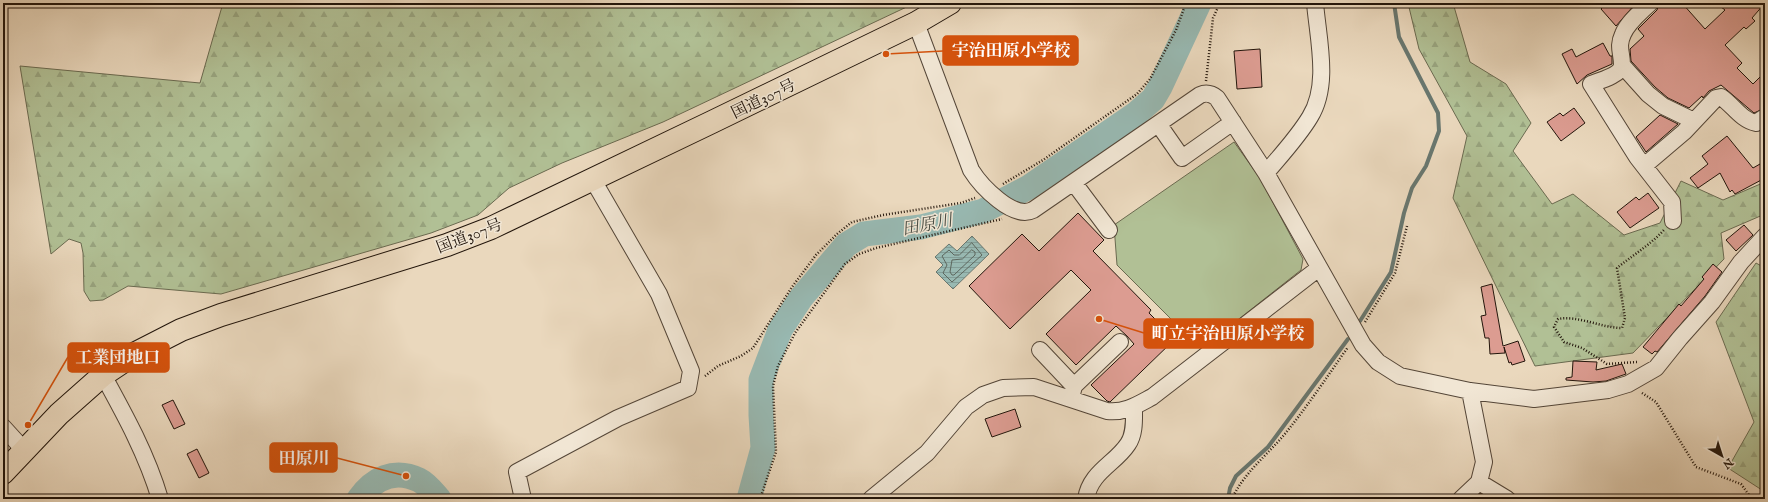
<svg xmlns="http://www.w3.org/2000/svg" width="1768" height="502" viewBox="0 0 1768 502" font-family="'IM FELL English','Noto Serif JP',serif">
	<defs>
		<pattern id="forest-firs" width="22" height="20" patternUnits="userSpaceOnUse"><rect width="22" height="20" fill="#b1c095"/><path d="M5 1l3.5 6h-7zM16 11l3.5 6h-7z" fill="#98a47f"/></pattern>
		<pattern id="water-rules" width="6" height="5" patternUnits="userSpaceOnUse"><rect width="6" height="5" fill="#98b9b2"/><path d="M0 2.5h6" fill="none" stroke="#839e98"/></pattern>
	</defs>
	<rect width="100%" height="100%" fill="#ead8bd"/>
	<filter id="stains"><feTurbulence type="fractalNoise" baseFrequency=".005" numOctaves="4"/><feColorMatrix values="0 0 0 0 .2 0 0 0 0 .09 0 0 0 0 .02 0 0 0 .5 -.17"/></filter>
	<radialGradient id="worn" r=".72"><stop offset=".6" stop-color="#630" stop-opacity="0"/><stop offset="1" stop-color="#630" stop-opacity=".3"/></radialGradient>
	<path fill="url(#forest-firs)" stroke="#6a6a50" d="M223 3H915L663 122 562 163 509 188 478 215 431 233 221 294 128 286 103 300 90 301 84 291 83 253 81 243 69 239 51 254 20 66 200 83Z
		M1408 3H1453L1470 62 1506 84 1531 123 1513 151 1552 204 1573 194 1624 235 1660 223 1681 181 1723 200 1765 182V214L1721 233 1724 259 1633 353 1535 366 1453 198 1467 136 1419 49Z
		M1756 263 1765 268V492L1728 468 1754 422 1716 322Z"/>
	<path fill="#b1c095" stroke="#6a6a50" d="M1234 142 1260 178 1303 259 1301 270 1201 349 1117 265 1114 225Z"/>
	<path fill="url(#water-rules)" stroke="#69776f" d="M972 236 989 254 953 289 936 272 943 265 935 257 949 244 957 251Z"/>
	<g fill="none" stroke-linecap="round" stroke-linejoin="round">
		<path stroke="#5d675e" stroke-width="1" d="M972 243 982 255 952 282 943 273 947 265 942 256 949 250 954 255H959Z
			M972 250 975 252V255L954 275H952L950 272 952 260 962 259Z"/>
		<path stroke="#69776f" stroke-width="4" d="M1360 321 1391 272 1404 213 1412 188 1426 166 1439 131 1438 113 1399 37 1394 3
			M1228 499 1230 488 1236 476 1268 447 1348 339"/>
		<path stroke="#98b9b2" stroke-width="25" d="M359 499C373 479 394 468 419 480 427 484 433 492 439 499
			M749 499 763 448 761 415V380L780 330 801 298 846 245 864 234 921 227 983 211 1029 187 1137 113 1153 99 1160 87 1199 3"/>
	</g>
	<path fill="#dc9c91" stroke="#22150b" d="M1607 3H1636L1616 26 1601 9Z
		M1659 3H1682L1705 29 1725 10 1716 3H1765L1752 18 1755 21 1746 29 1744 27 1725 45 1742 63 1737 68 1753 84 1765 72V108L1754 113 1721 85 1709 91 1703 98 1702 96 1689 108 1668 98 1655 87 1631 61 1630 49 1644 36 1638 29 1657 10Z
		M1603 43 1610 56H1612V64L1587 75 1577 84 1562 54 1572 49 1576 57Z
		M1260 49 1262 87 1237 89 1234 51Z
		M1574 108 1585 123 1561 141 1547 122 1560 113 1563 116Z
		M1660 115 1678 124 1646 152 1636 137Z
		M1727 136 1753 168 1760 164 1765 173V178L1735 194 1732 190 1730 192 1720 173 1698 188 1690 178 1708 164 1702 156Z
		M1648 193 1659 208 1630 228 1617 212 1636 197 1639 200Z
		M1078 213 1104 240 1093 251 1151 310 1149 313 1175 339 1110 402 1107 401 1091 385 1134 344 1127 336 1116 326 1076 365 1046 334 1091 290 1071 270 1010 329 969 286 1022 234 1039 251Z
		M1744 225 1753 235 1736 251 1726 240Z
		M1713 264 1722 272 1705 296 1657 352 1655 351 1652 354 1643 347 1679 304 1681 306 1704 279 1702 277Z
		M1492 284 1503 346 1518 341 1525 361 1512 365 1511 362 1509 363 1504 347 1505 353 1490 354 1489 338H1485L1481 316 1486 315 1481 287Z
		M1573 361 1597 362 1596 370 1622 364 1626 374 1606 381 1593 382 1566 380V378L1572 377Z
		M173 400 185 424 174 429 162 405Z
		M1015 409 1021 427 992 437 985 419Z
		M197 449 209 473 199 478 187 454Z"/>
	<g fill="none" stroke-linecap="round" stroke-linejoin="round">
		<defs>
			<path id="minor" d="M1650 3C1641 12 1628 22 1623 34 1617 47 1622 52 1622 65 1621 75 1599 81 1591 84L1637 157 1672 202 1673 221
				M916 23 971 170C981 186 1013 220 1033 210L1200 95C1207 92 1212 94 1217 98L1266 173 1363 345 1378 362 1400 376 1470 391 1534 399 1608 390 1628 384 1656 368 1680 338 1712 302 1741 262 1765 236
				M1622 65 1648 94 1663 106 1694 121
				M1159 125 1182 158 1233 122
				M1644 166 1684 132 1716 98 1721 97C1733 105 1741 120 1756 123L1765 117
				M1266 173C1281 155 1298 137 1310 117 1330 85 1318 39 1315 3
				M1074 183 1109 230
				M1040 350 1074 386
				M103 375C125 415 147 455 160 499
				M1071 398 1074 386 1120 342
				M3 427 24 450
				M1479 482 1507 499
				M523 499 517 472 618 418 688 388 691 371 659 294 593 180
				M871 499 927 453 966 407 983 395 1003 388 1034 387 1107 411C1125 413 1137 405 1152 397L1319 268
				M1086 499C1090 472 1115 464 1128 444 1135 434 1134 419 1134 408
				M1461 499 1479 482 1484 462 1470 391"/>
			<path id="highway" d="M3 473 59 414 103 375 136 353 181 330 221 315 447 245 491 228 712 122 916 23 950 3"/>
		</defs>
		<use href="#minor" stroke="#544638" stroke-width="18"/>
		<use href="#highway" stroke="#22150b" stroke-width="24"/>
		<path stroke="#22150b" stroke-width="2.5" stroke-dasharray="1 2" stroke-linecap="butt" d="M1206 81 1213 18 1220 3
			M1003 184 1043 160 1137 94 1150 79 1176 30 1186 3
			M1365 322 1395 273 1407 226
			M1637 362 1607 364 1582 348 1564 342 1554 327 1558 319C1578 315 1601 328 1622 328L1625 318 1617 268C1633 255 1650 245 1664 230
			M705 376 718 366 741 356 753 348 792 287 816 255 837 234 852 222 883 215 961 203 975 198
			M1642 393 1656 402 1696 467 1741 484 1752 499
			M760 499 776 452 773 386 778 366 795 333 845 264 859 254 876 248 1002 219
			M1232 499C1243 474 1266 456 1284 435 1307 407 1327 377 1348 347
			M1745 499 1749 495"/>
		<use href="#minor" stroke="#f1e6d4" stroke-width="16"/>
		<use href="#highway" stroke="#ead8bd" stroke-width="22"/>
	</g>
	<g text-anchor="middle" stroke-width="3" stroke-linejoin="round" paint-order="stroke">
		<g font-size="16" fill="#22150b" stroke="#f1e6d4">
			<text transform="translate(763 98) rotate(-26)" y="6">国道307号</text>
			<text transform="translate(469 235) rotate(-21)" y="6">国道307号</text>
		</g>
		<g font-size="17" font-style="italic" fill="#4b4e45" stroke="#f1e6d4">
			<text transform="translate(927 224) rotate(-11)" y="6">田原川</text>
		</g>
	</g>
	<path fill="none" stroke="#d4520c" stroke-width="1.5" d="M886 54L943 51M1099 319L1144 333M28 425L68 357M406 476L337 458"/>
	<g fill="#d4520c" stroke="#f1e6d4" stroke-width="1.5">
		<circle cx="886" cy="54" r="4"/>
		<circle cx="1099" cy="319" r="4"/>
		<circle cx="28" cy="425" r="4"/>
		<circle cx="406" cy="476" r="4"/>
	</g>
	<g fill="#d4520c" stroke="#d4520c" stroke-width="1.5">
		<rect x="943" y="36" width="135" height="29" rx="4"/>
		<rect x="1144" y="319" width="169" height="29" rx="4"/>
		<rect x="68" y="343" width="101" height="29" rx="4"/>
		<rect x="270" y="443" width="67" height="29" rx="4"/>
	</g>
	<g font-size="17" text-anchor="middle" font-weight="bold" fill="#fff">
		<text x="1011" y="56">宇治田原小学校</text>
		<text x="1228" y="339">町立宇治田原小学校</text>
		<text x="118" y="363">工業団地口</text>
		<text x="304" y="464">田原川</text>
	</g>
	<rect width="1768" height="502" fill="none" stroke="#ead8bd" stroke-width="16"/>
	<rect x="4" y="4" width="1760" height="494" fill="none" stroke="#22150b" stroke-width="2"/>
	<rect x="8" y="8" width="1752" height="486" fill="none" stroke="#22150b"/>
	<g transform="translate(1722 456) rotate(141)" stroke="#f1e6d4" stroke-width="3" paint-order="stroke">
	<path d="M0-3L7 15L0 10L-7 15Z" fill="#22150b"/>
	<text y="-6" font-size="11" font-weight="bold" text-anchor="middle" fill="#22150b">N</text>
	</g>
	<rect width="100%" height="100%" filter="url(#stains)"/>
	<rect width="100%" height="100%" fill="url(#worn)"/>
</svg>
